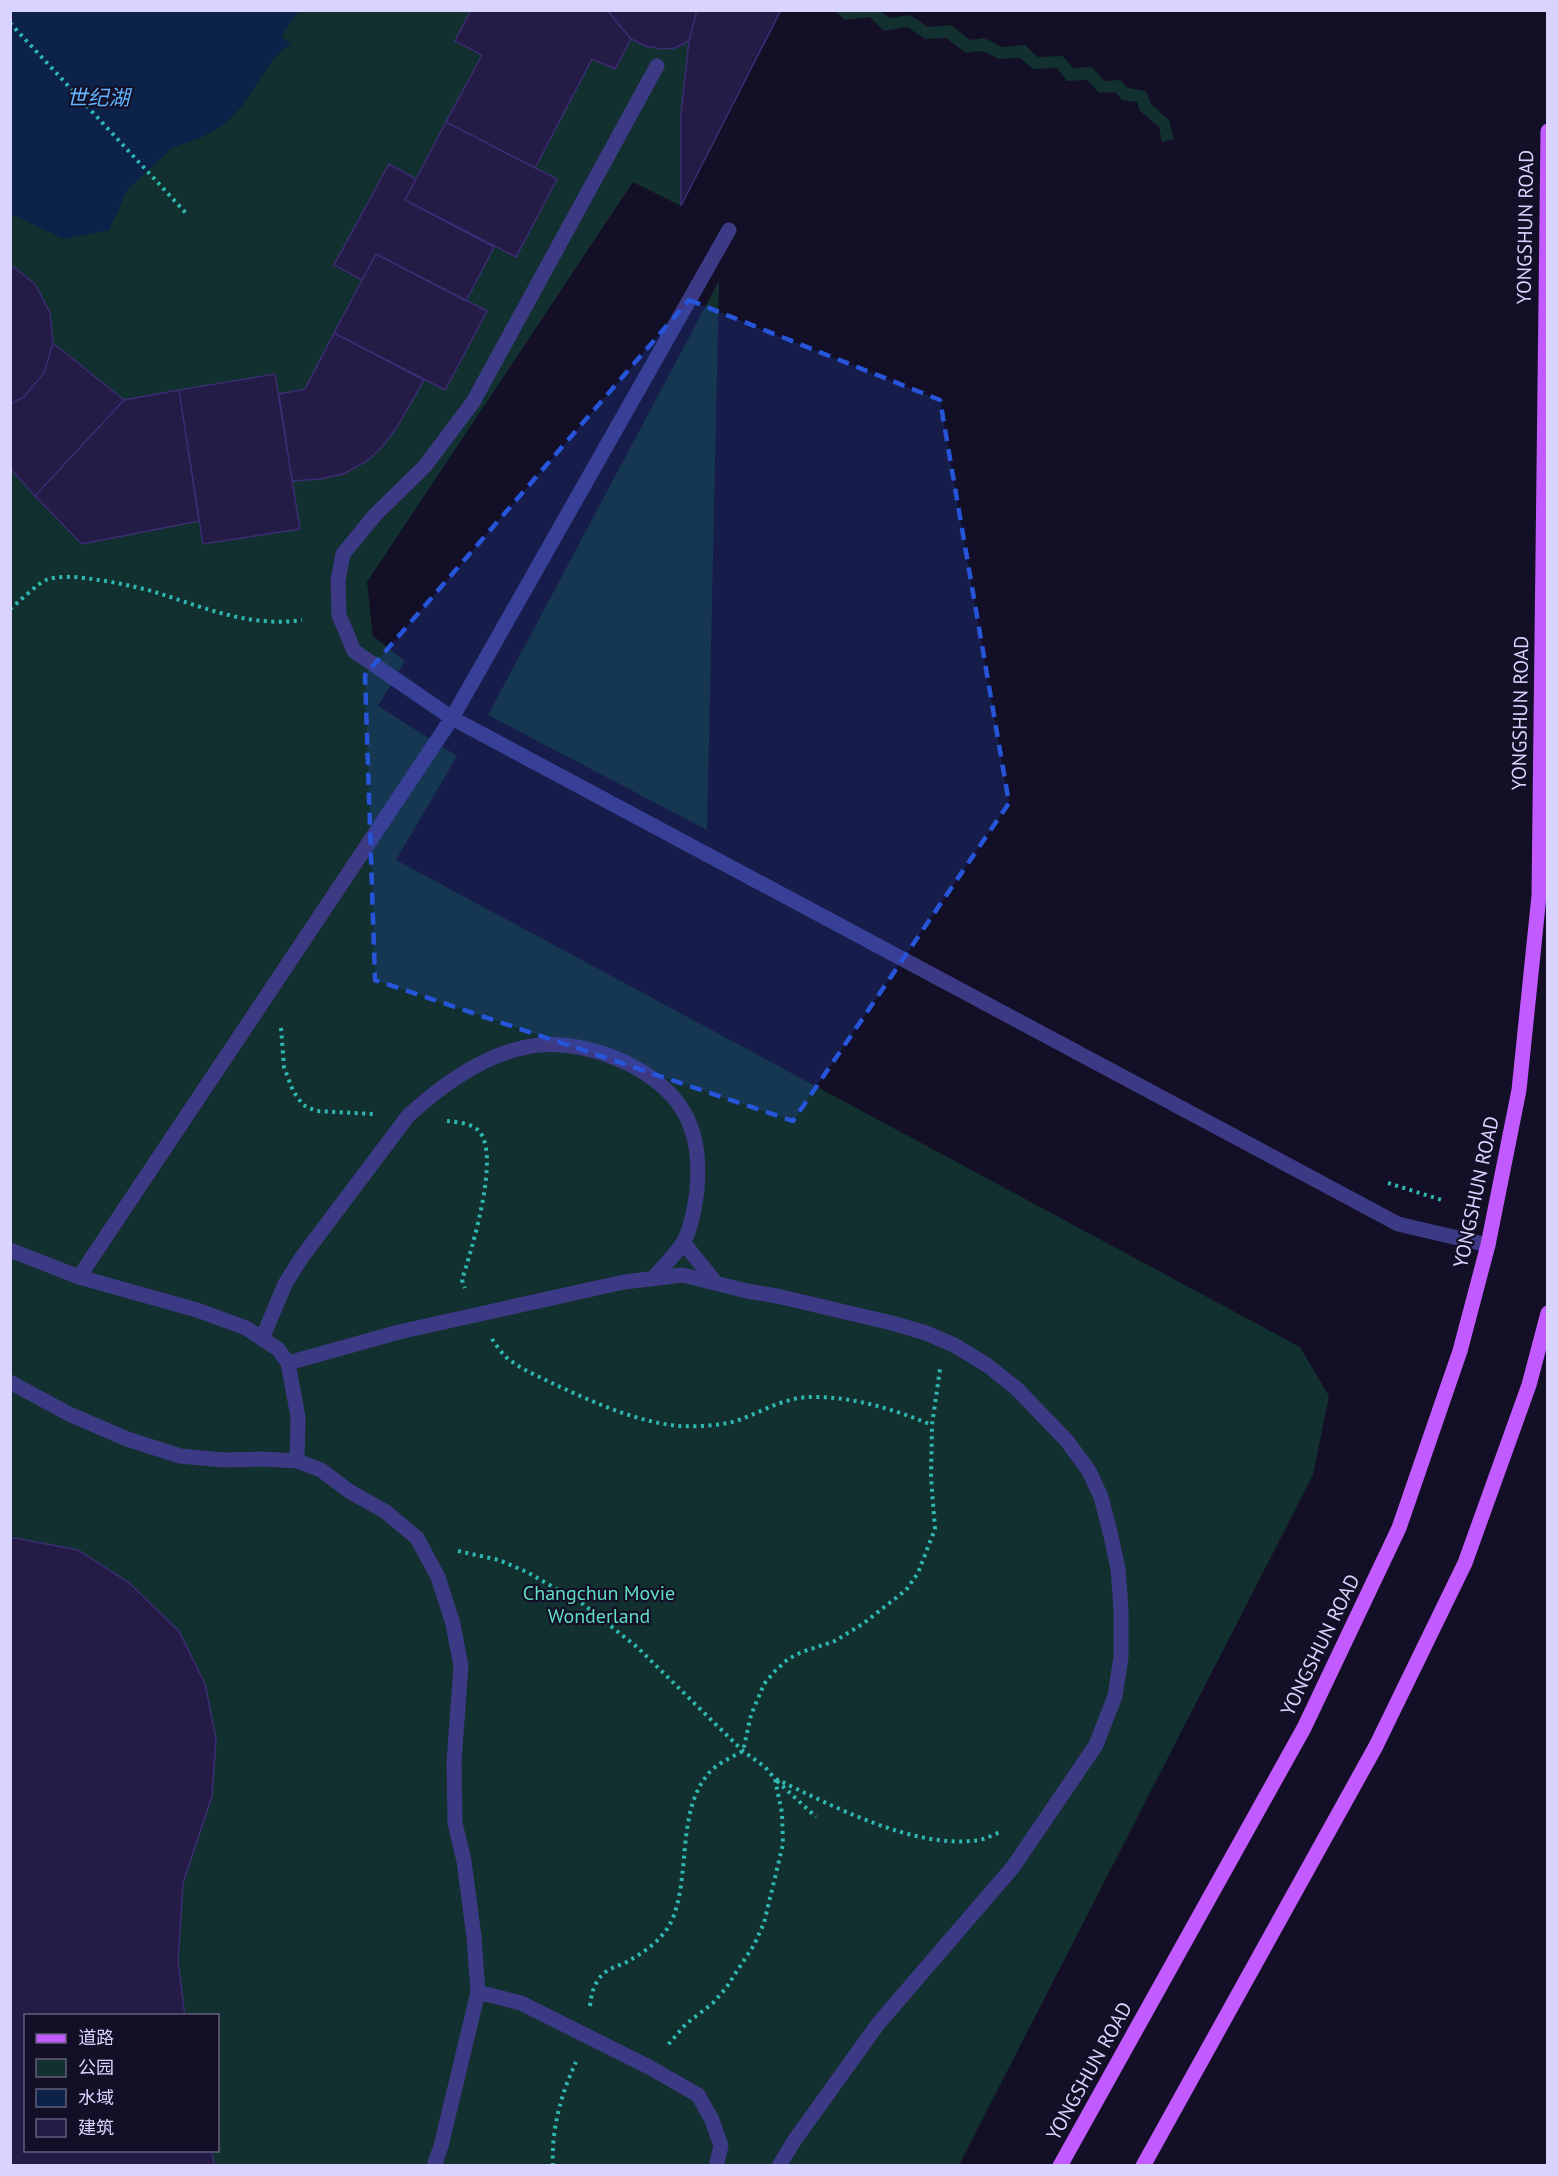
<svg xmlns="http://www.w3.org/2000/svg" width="1558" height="2176" viewBox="0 0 1558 2176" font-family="'PT Sans','Noto Sans SC',sans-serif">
	<rect width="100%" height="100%" fill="#130f26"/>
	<path fill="#12302f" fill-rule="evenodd" d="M11 11H781L681 206 633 182 367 582 373 636 405 661 378 706 457 756 396 860 1300 1347 1329 1396 1313 1475 959 2165 11 2166ZM26 2016H218V2150H26Z
		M835 11H881L889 18 910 15 928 27 951 25 970 40 984 38 1002 47 1025 45 1038 57 1063 56 1073 68 1092 67 1104 81 1120 80 1128 88 1146 91 1151 104 1169 120 1174 139 1162 142 1159 127 1140 111 1137 102 1122 100 1115 92 1099 93 1087 80 1067 81 1057 68 1033 69 1020 58 999 59 982 51 966 53 946 38 925 39 907 27 884 31 870 17 845 20Z
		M719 281 707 830 488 715Z"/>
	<path fill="#0c2248" d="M11 10H299V11L281 37 291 43 274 58 242 106 225 124 202 137 172 148 128 189 109 230 64 239 11 214Z"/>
	<path fill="#241b47" stroke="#3b2d73" stroke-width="1.5" d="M471 10H607L631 39 615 69 592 59 535 168 446 122 482 55 455 41Z
		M607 10H697L689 41 675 48 661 49 645 46 631 39Z
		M697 10H781L681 206V114L689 41Z
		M446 122 557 179 516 257 405 200Z
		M389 164 416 179 405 200 494 247 466 301 376 254 362 280 334 265Z
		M376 254 487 311 445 390 334 333Z
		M10 264 35 284 50 313 53 343 44 373 24 397 10 404Z
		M334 333 424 380 397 427 382 447 367 461 343 474 320 479 292 481 279 394 305 389Z
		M53 343 124 400 35 496 10 468V404L24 397 44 373Z
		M275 374 300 529 203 544 179 390Z
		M179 390 199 521 82 544 35 496 124 400Z
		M15 1538 78 1550 128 1582 179 1631 205 1684 216 1739 212 1796 183 1883 178 1961 185 2016H26V2150H211L215 2166H10V1539Z"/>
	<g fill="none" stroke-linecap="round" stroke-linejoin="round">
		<path stroke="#2fb8b0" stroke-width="4" stroke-dasharray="3 4.5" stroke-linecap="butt" d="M10 23 186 213
			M10 609C19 602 38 583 46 580 59 575 78 577 92 579 113 582 134 586 155 592 202 607 251 628 302 620
			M281 1028 284 1067 293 1091 303 1105 316 1111 374 1114
			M447 1121C457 1122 470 1123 478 1130 502 1153 471 1251 462 1280L465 1288
			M1388 1183 1445 1201
			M492 1339C496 1345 501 1352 506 1357 520 1369 538 1376 554 1384 593 1402 634 1421 678 1426 694 1427 712 1426 728 1423 755 1417 779 1398 809 1397 852 1396 893 1409 932 1425
			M458 1551 499 1560 527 1572 583 1604 637 1647 743 1751 765 1767 775 1779 782 1813 783 1844 764 1923 754 1945 726 1988 713 2003 686 2024 667 2046
			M776 1779C833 1806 915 1850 979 1840 986 1839 994 1834 1001 1832
			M777 1781 816 1817
			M590 2006C591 1996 593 1988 598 1980 604 1970 615 1967 625 1963 643 1953 663 1940 672 1920 691 1876 676 1813 708 1774 716 1764 732 1757 743 1751L751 1715 764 1684 775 1671 788 1659 802 1652 835 1641 864 1623 906 1590 918 1573 935 1529 931 1477 932 1425 940 1369
			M553 2166C551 2130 561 2094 576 2062"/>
		<path stroke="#3d3a85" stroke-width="15" d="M729 230 452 718 1398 1224 1488 1245
			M683 1242 715 1282
			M10 1250 79 1277 197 1310 246 1328 278 1349 288 1363 298 1417 297 1461
			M79 1277 452 718 354 651 339 615 338 580 343 554 375 515 425 466 473 402 657 66
			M262 1339 285 1284 302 1257 408 1116C443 1084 491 1050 539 1045 589 1040 661 1069 685 1114 698 1138 699 1164 697 1190 695 1206 691 1229 683 1243 675 1255 663 1267 653 1278
			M288 1363 399 1332 624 1282 683 1275 747 1291 777 1296 892 1323 926 1333 954 1345 987 1365 1017 1389 1067 1441 1089 1471 1101 1497 1111 1536 1118 1569 1121 1609V1657L1115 1696 1096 1745 1013 1867 878 2024 794 2141 779 2166
			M10 1382 69 1414 127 1439 180 1456 224 1460 263 1459 297 1461 321 1470 349 1491 386 1512 417 1538 438 1577 453 1624 461 1666 454 1762 455 1823 464 1861 474 1937 478 1992 441 2146 434 2166
			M478 1992 521 2003 649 2067 698 2095 712 2120 721 2146 716 2166"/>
		<path stroke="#c25bff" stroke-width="15" d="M1060 2166 1304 1728 1399 1528 1460 1351 1488 1245 1519 1090 1539 896 1548 131
			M1143 2166 1376 1746 1465 1563 1529 1385 1548 1313"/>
	</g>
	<path fill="#2655da" fill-opacity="0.2" stroke="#2655da" stroke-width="4.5" stroke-dasharray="12 8" stroke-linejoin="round" d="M689 300 940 400 1009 803 793 1121 375 980 365 675Z"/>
	<g text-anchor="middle" stroke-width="4.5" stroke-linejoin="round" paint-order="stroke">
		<g font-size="20" fill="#d9d4ff" stroke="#130f26">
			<text transform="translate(1525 227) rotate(-89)" y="7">YONGSHUN ROAD</text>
			<text transform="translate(1520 713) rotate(-89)" y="7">YONGSHUN ROAD</text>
			<text transform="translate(1476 1192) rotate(-78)" y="7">YONGSHUN ROAD</text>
			<text transform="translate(1320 1645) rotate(-64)" y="7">YONGSHUN ROAD</text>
			<text transform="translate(1089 2071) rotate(-61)" y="7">YONGSHUN ROAD</text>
		</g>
		<g font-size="20" fill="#5fe0c0" stroke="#130f26">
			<text x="599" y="1600">Changchun Movie<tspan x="599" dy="23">Wonderland</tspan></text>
		</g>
		<g font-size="21" font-style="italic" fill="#62b6ff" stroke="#130f26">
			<text x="98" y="105">世纪湖</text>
		</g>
	</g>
	<rect width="1558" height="2176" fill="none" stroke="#d9d4ff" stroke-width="24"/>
	<rect x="24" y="2014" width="195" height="138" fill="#130f26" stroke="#625e7d" stroke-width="1.5"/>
	<rect x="36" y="2034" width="30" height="9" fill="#c25bff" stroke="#625e7d" stroke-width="1.5"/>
	<text x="78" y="2044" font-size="18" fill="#d9d4ff">道路</text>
	<rect x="36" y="2059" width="30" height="18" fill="#12302f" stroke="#625e7d" stroke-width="1.5"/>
	<text x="78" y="2074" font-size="18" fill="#d9d4ff">公园</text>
	<rect x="36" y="2089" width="30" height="18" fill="#0c2248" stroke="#625e7d" stroke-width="1.5"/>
	<text x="78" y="2104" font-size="18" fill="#d9d4ff">水域</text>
	<rect x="36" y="2119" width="30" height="18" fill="#241b47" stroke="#625e7d" stroke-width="1.5"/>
	<text x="78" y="2134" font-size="18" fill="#d9d4ff">建筑</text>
</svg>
